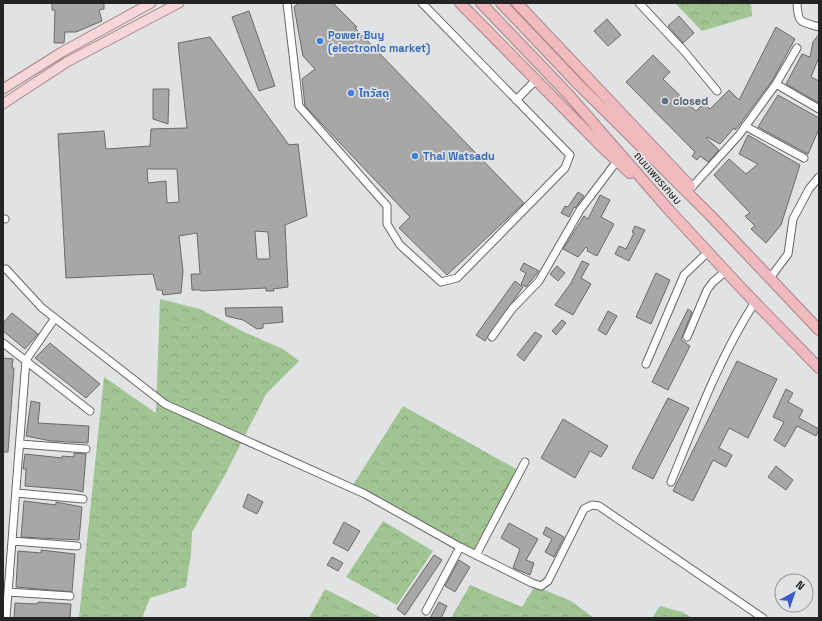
<svg xmlns="http://www.w3.org/2000/svg" width="822" height="621" viewBox="0 0 822 621" font-family="'Space Grotesk','Noto Sans Thai',sans-serif">
	<defs>
		<pattern id="forest-crowns" width="20" height="18" patternUnits="userSpaceOnUse"><rect width="20" height="18" fill="#a0c492"/><path d="M2 6a3 3 0 1 1 6 0M12 15a3 3 0 1 1 6 0" fill="none" stroke="#8aa87e"/></pattern>
	</defs>
	<rect width="100%" height="100%" fill="#e1e2e4"/>
	<path fill="url(#forest-crowns)" d="M675 3H751L752 16 702 31Z
		M160 299 200 309 246 333 283 349 299 361 266 394 225 475 192 532 191 554 186 587 150 598 142 618H79L104 377 156 413Z
		M403 406 520 471 476 555 351 488Z
		M383 521 433 551 397 605 346 577Z
		M470 585 522 607 535 586 571 601 594 618H451Z
		M325 589 382 618H309Z
		M660 606 682 612 693 618H652Z"/>
	<path fill="#a9a6a6" stroke="#6c6969" fill-rule="evenodd" d="M52 3H104V9L99 10 102 21 76 32H65L64 43H54L55 10H52Z
		M298 3H333L357 27 355 28 524 203 447 275 399 228 410 217 305 106 302 79 315 69 303 56 294 7Z
		M249 11 275 86 259 91 232 17Z
		M679 16 694 33 683 43 668 26Z
		M607 19 621 35 608 46 594 31Z
		M776 27 795 39 772 81 740 124 735 130 734 128 720 144 707 137 706 138 719 150 708 162 700 156 697 160 692 156 695 152 626 82 653 55 670 72 663 79 696 111 704 103 710 109 729 90 739 100Z
		M819 34V57L811 77 819 81V103L786 84 802 54 810 57 813 42Z
		M210 37 289 145 298 144 307 216 285 225 288 287 273 289 274 291H266V288L201 291V290H192L191 274H200L197 233 179 236 183 271 181 293 163 295 162 290H157L153 274 66 278 58 134 104 131 106 149 150 146 151 129 187 128 178 43ZM147 169H177L179 202 167 203 166 181 148 183ZM255 231 268 232 270 259H257Z
		M153 89H169L168 124 153 119Z
		M778 95 819 118V129L808 154 758 127Z
		M748 135 800 165 781 225 766 243 751 229 755 226 745 216 750 213 714 175 729 159 746 174 758 164 739 154Z
		M578 192 584 196 575 208 574 207 569 217 561 213 565 206 568 207Z
		M600 195 610 200 601 217 614 224 597 256 587 251 588 249 586 247 578 257 563 249 584 216 588 219Z
		M635 226 645 230 629 261 615 254 619 246 626 249 634 233 632 232Z
		M582 261 589 264 581 278 591 284 573 315 555 305 571 283Z
		M524 263 539 271 526 287 521 284 526 273 520 270Z
		M557 266 565 273 558 281 550 274Z
		M656 273 670 280 651 324 636 317Z
		M515 281 523 287 485 341 476 335Z
		M282 307 283 322 263 324V328L257 329 243 320 226 316 225 308Z
		M688 309 692 312 681 340 690 346 668 390 652 382Z
		M608 311 617 316 606 335 598 330Z
		M12 313 38 334 25 349 3 331V323Z
		M562 320 566 323 556 335 552 331Z
		M535 332 542 336 524 361 517 355Z
		M50 343 100 384 86 398 35 358Z
		M3 358 13 359 12 368H14L8 452H3Z
		M737 361 777 379 748 438 729 428 719 448 732 455 726 467 713 460 693 501 673 491Z
		M786 389 793 393 788 402 803 410 799 418 819 429 816 436 797 426 785 447 774 440 784 422 773 417Z
		M668 398 689 408 653 479 632 468Z
		M31 401 40 403 38 423 89 426 88 443 51 441 26 436Z
		M563 419 608 446 601 457 590 451 575 478 541 458Z
		M74 453 86 454 83 492 75 490 25 486 26 469H23L25 454 62 458V456L74 457Z
		M776 466 793 480 786 490 768 477Z
		M248 494 263 502 257 514 243 507Z
		M24 501 56 505V502L82 507 79 540 21 537Z
		M344 522 360 531 348 551 333 543Z
		M509 523 538 539 526 560 534 563 530 575 513 568 520 549 501 538Z
		M546 527 564 537 554 557 545 552 552 539 543 534Z
		M41 550 75 554 72 592 16 587 18 551 41 553Z
		M434 555 442 560 405 615 397 609Z
		M332 557 343 563 338 571 327 565Z
		M459 560 470 567 455 592 445 586Z
		M38 602 71 604 70 618H14L15 603 37 604Z
		M439 602 447 606 441 618H430Z"/>
	<g fill="none" stroke-linecap="round" stroke-linejoin="round">
		<defs>
			<path id="minor" d="M287 3 299 106 387 206V224L400 245 441 282 457 278 565 168 570 155 422 3
				M639 3 684 51 717 91
				M797 3C798 24 800 21 819 27
				M776 84 819 109
				M516 100 536 80
				M745 126 804 158
				M692 187 739 135 776 84 797 48
				M3 219H5
				M3 269H6L42 308 165 404 365 494 460 547 532 583 541 586 548 581 584 509 592 505 599 506 763 618
				M770 278 788 254 793 219 809 189 819 177
				M492 337 512 309 539 281 580 210 617 161
				M687 337 707 290 713 282 726 271
				M3 343 90 411
				M646 364 684 275 708 252
				M20 444 86 449
				M671 482C696 421 719 358 755 302
				M16 493 83 499
				M12 541 77 546
				M476 555 525 462
				M8 592 70 596
				M426 611 460 547
				M6 618 26 360 55 318"/>
			<path id="major" d="M3 89 62 52 151 3
				M3 104 67 62 179 3"/>
			<path id="highway" d="M460 3 601 146 630 173
				M481 3 568 94 669 210 744 291 819 368
				M501 3 578 84 711 216 819 330
				M517 3 690 186"/>
		</defs>
		<use href="#minor" stroke="#656668" stroke-width="9"/>
		<use href="#major" stroke="#a88688" stroke-width="11"/>
		<use href="#highway" stroke="#a88688" stroke-width="12"/>
		<use href="#minor" stroke="#fff" stroke-width="7"/>
		<use href="#major" stroke="#f6d6d8" stroke-width="9"/>
		<use href="#highway" stroke="#f0babe" stroke-width="10"/>
	</g>
	<g fill="#3f7fe0" stroke="#e1e2e4" stroke-width="1.5">
		<circle cx="320" cy="41" r="4"/>
		<circle cx="351" cy="93" r="4"/>
		<circle cx="415" cy="156" r="4"/>
	</g>
	<circle fill="#5c6f8a" stroke="#e1e2e4" stroke-width="1.5" cx="665" cy="101" r="4"/>
	<g text-anchor="middle" stroke-width="3.5" stroke-linejoin="round" paint-order="stroke">
		<g font-size="11" font-weight="bold" fill="#366cbe" stroke="#e1e2e4" text-anchor="start">
			<text x="328" y="39">Power Buy<tspan x="328" dy="13">(electronic market)</tspan></text>
			<text x="359" y="97">ไทวัสดุ</text>
			<text x="423" y="160">Thai Watsadu</text>
		</g>
		<g font-size="11" font-weight="bold" fill="#4e5e75" stroke="#e1e2e4" text-anchor="start">
			<text x="673" y="105">closed</text>
		</g>
		<g font-size="11" fill="#232424" stroke="#e1e2e4">
			<text transform="translate(658 178) rotate(49)" y="4">ถนนเพชรเกษม</text>
		</g>
	</g>
	<rect width="822" height="621" fill="none" stroke="#232424" stroke-width="8"/>
	<g transform="translate(794 593) rotate(40)"><circle r="19" fill="#e1e2e4" stroke="#959697"/>
	<path d="M0-3L7 15L0 10L-7 15Z" fill="#3b5acc"/>
	<text y="-6" font-size="11" font-weight="bold" text-anchor="middle" fill="#232424">N</text>
	</g>
</svg>
